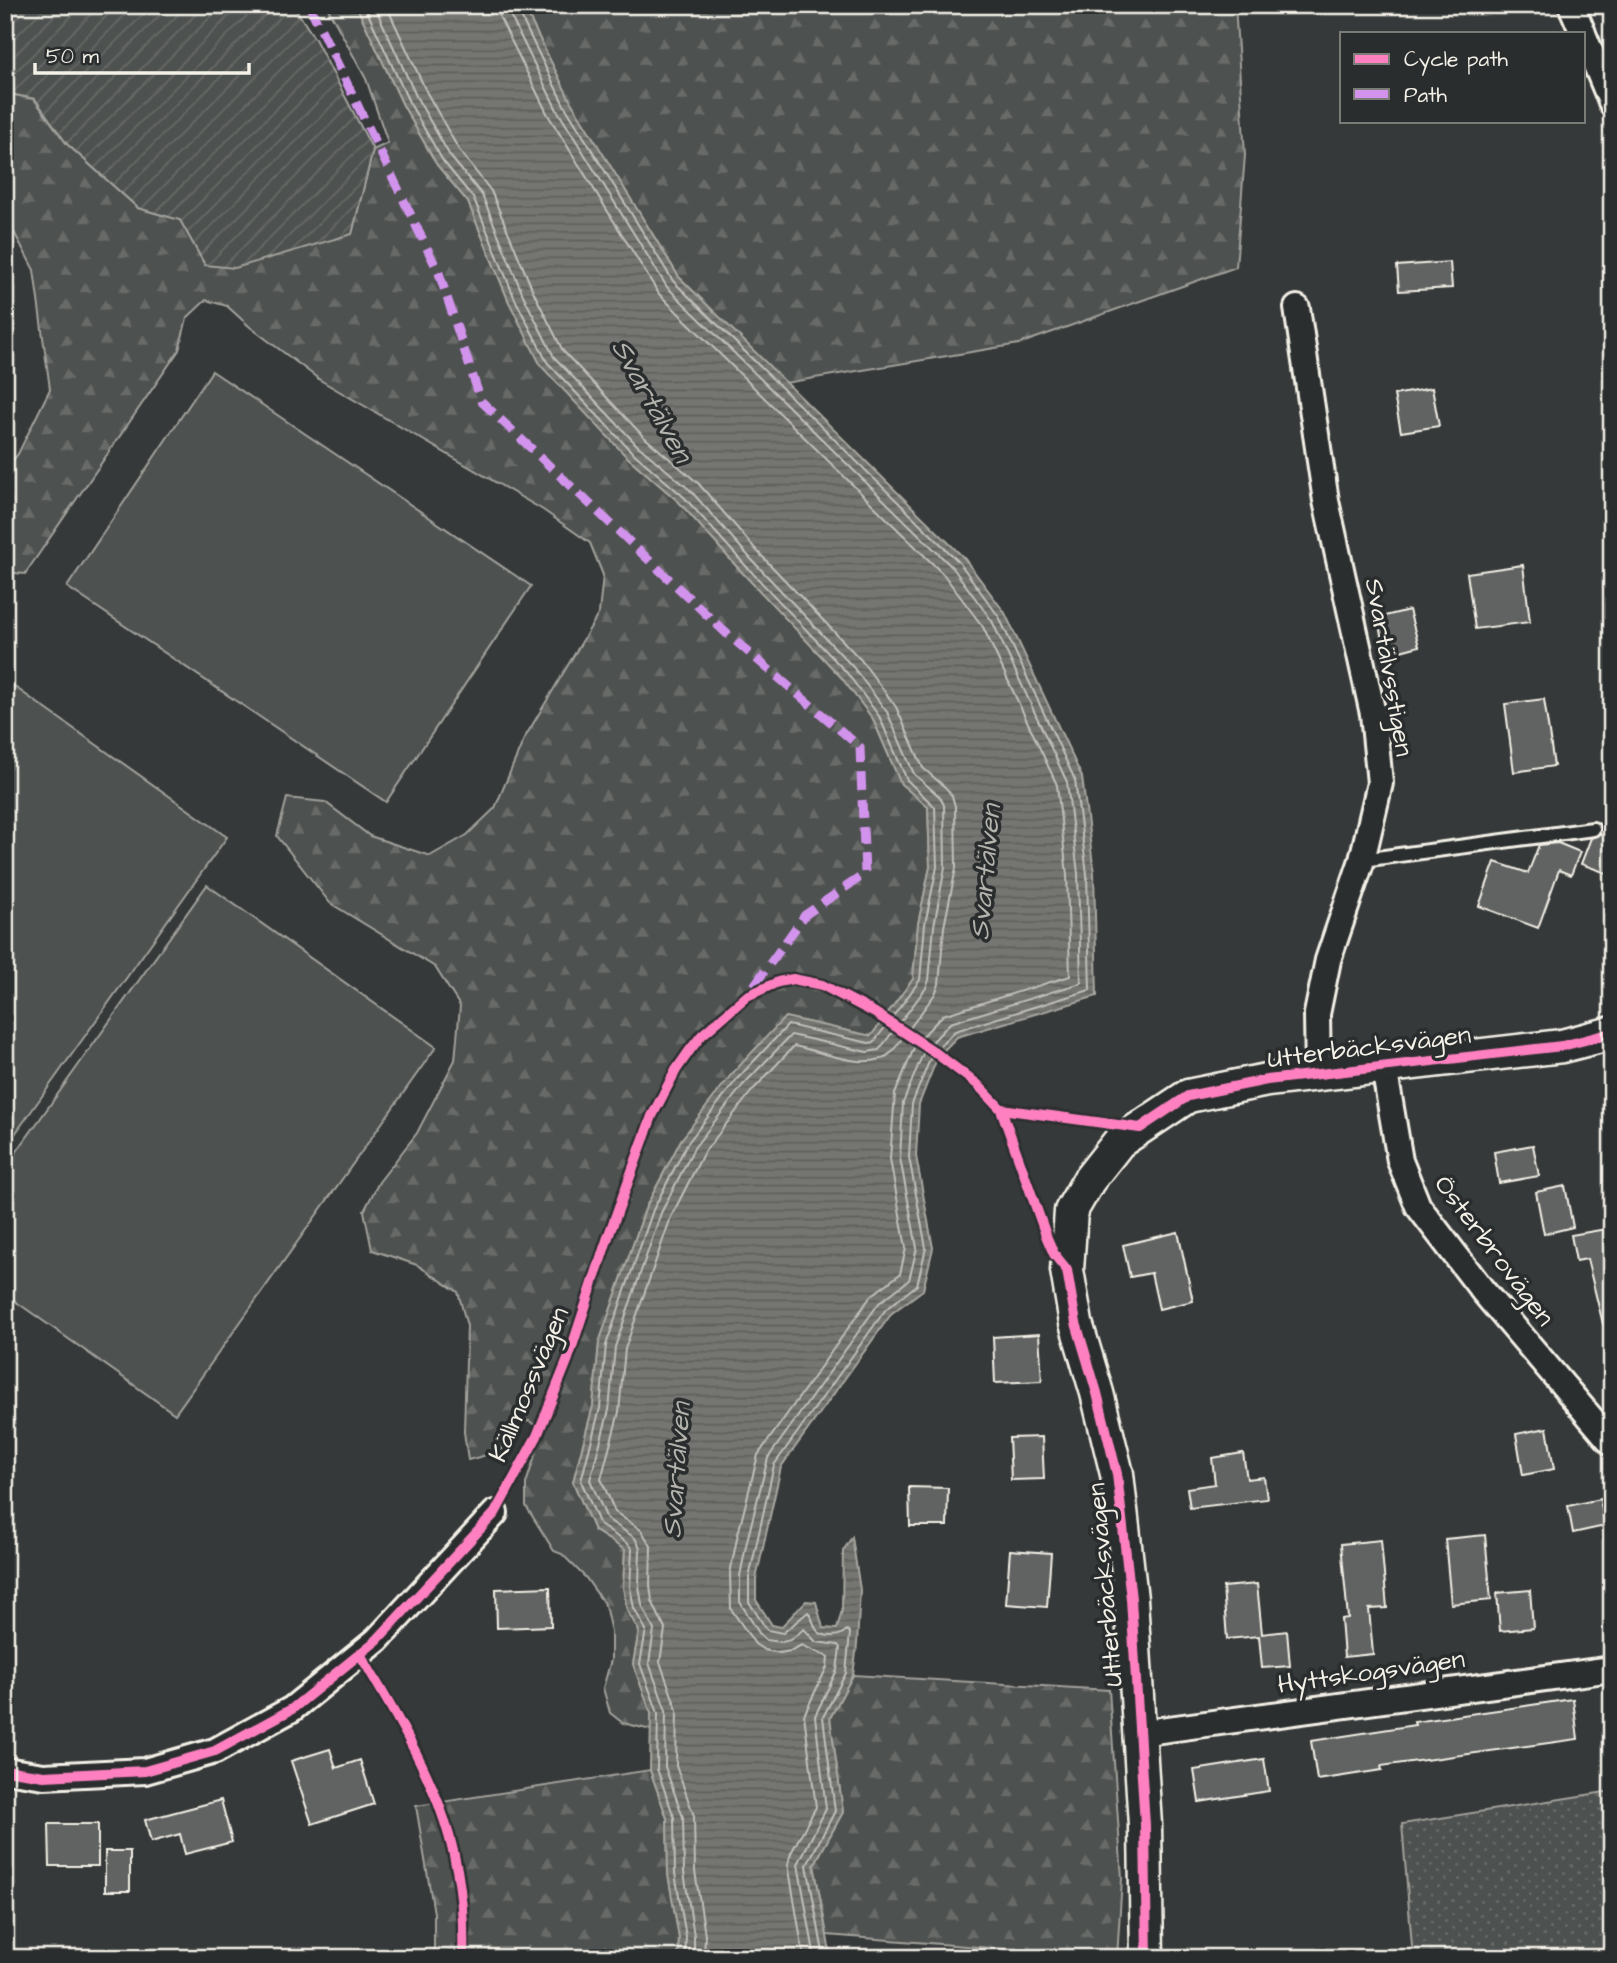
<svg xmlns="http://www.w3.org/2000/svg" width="1617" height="1963" viewBox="0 0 1617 1963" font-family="'Architects Daughter',sans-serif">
	<defs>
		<pattern id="grass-dots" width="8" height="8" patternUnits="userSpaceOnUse" patternTransform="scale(1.75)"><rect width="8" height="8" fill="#4e514f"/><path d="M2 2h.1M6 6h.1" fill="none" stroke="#686a68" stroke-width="1.8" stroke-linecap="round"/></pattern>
		<pattern id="forest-firs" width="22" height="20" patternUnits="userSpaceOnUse" patternTransform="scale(1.75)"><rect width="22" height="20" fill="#4e514f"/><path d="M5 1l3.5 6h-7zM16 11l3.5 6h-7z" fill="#686a68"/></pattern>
		<pattern id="garden-furrows" width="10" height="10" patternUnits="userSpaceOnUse" patternTransform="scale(1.75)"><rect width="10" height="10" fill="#4e514f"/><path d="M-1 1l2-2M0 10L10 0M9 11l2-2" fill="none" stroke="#686a68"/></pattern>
		<pattern id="water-rules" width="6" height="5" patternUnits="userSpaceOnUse" patternTransform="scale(1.75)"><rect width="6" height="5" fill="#757572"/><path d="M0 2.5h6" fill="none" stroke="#5f5e5c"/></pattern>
	</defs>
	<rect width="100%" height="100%" fill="#363939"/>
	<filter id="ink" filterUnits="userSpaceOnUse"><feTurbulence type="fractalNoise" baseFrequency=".0143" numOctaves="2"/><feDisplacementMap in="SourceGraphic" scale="14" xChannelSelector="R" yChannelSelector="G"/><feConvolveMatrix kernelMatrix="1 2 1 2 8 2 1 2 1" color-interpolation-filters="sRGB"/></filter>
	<g filter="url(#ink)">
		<path fill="url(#grass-dots)" stroke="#a1a19c" stroke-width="2" d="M1612 1791V1958H1413L1402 1824Z"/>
		<path fill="url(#forest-firs)" stroke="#a1a19c" stroke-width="2" d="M326 5H356L403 105 437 165 468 202 509 302 626 456 679 502 739 569 841 677 873 719 901 784 928 807 930 867 918 924 913 979 871 1036 785 1017 681 1140 646 1207 599 1343 593 1406 573 1482 594 1530 625 1550 623 1587 627 1610 639 1630 633 1664 651 1713V1730L623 1723 610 1713 603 1688 611 1660V1632L605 1605 586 1578 562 1554 554 1551 526 1506V1484L543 1430 529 1421 508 1426 502 1451 468 1460 464 1432 467 1326 458 1292 417 1265 372 1250 364 1211 379 1182 417 1133 455 1060 460 1006 435 967 330 903 277 836 287 798 325 802 370 836 430 856 467 835 495 808 524 739 599 613 603 575 590 543 543 510 320 380 250 327 227 306 206 300 187 318 179 350 25 574 5 572V470L18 454 50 389 34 270 5 215V93L34 99 67 144 138 208 180 220 205 265 352 234 373 150 388 143 366 79Z
			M523 5H1235L1245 155 1236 267 1019 344 785 383 679 277 570 102Z
			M853 1675 1109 1690 1122 1878 1117 1958 827 1935 814 1865 843 1812 830 1718Z
			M650 1770 667 1818 668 1874 679 1938 678 1958H434V1913L416 1806Z"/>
		<path fill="#4e514f" stroke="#a1a19c" stroke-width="2" d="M212 371 531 586 386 802 67 587Z
			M5 680 227 837 5 1148Z
			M207 885 436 1047 175 1414 5 1294V1168Z"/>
		<path fill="url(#garden-furrows)" stroke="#a1a19c" stroke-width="2" d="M5 5H293L315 39 373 150 352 234 235 268 205 265 180 220 138 208 67 144 35 99 5 93Z"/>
		<path fill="url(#water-rules)" stroke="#a8a7a1" stroke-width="2" d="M356 5H523L571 102 679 277 964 558 1005 613 1082 777 1094 873 1097 996 957 1037 938 1056 919 1104 916 1156 933 1248 923 1290 892 1313 781 1467 756 1579V1600L772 1625 781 1627 806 1601 816 1602 823 1628 837 1629 842 1610 843 1551 852 1537 860 1590 857 1645 853 1675 830 1718 843 1812 814 1865 831 1958H678L679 1938 668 1874 667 1818 650 1770 651 1713 633 1664 639 1631 627 1610 623 1587 625 1550 594 1530 573 1482 593 1406 599 1343 646 1207 681 1140 731 1075 785 1017 871 1036 913 979 918 924 930 867 928 807 901 784 873 719 841 677 739 569 679 502 626 456 541 366 509 302 468 202 437 165 403 105Z"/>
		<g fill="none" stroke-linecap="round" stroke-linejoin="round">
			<path stroke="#c1bfb9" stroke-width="2" d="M364 5 409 102 443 161 474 199 515 299 547 362 631 451 684 497 744 564 847 673 879 716 907 780 935 807 937 867 925 924 920 980 874 1042 869 1043 788 1025 737 1079 687 1144 653 1210 606 1345 600 1408 581 1481 600 1525 628 1544 632 1549 630 1587 634 1608 646 1630 640 1664 658 1713 657 1769 674 1817 675 1873 686 1937 685 1958
				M374 5 417 98 450 156 482 195 523 295 554 357 637 445 690 490 751 559 853 667 887 712 914 774 940 797 944 805 945 867 934 926 929 980 926 988 879 1050 867 1052 791 1035 743 1085 694 1148 661 1213 615 1347 609 1410 590 1480 607 1519 635 1538 640 1548 639 1586 642 1605 654 1630 649 1663 666 1711 665 1767 683 1817 684 1872 694 1936V1958
				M386 5 427 93 459 150 491 191 533 291 563 351 644 437 698 483 758 552 861 660 896 707 923 768 946 788 952 796 955 806 956 868 944 927 939 984 935 994 892 1052C870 1074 821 1051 794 1046L751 1092 703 1154 671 1217 625 1349 619 1412 601 1479 615 1512 641 1530 651 1546 650 1585 652 1601 665 1629 660 1662 677 1710 676 1766 694 1816 695 1871 705 1935 704 1958
				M497 5 500 18 548 115 659 294 944 575 983 627 1057 785 1067 875 1070 976 943 1015 916 1043 895 1094 890 1159 906 1248 900 1274 871 1296 758 1455 737 1538 730 1574 731 1609 755 1644 764 1650 780 1653 790 1651 802 1645C808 1649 826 1655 828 1657L827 1667 804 1715 816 1807 791 1853 788 1864 804 1958
				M508 5 510 15 557 110 667 287 953 568 992 621 1067 782 1078 874 1081 983 950 1023 924 1051 903 1103 900 1158 917 1248 909 1280 879 1303 768 1458 747 1541 740 1576V1602L759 1633 766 1640 782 1642 790 1640 804 1629 816 1642 838 1645 840 1648 837 1670 815 1716 826 1809 798 1864 815 1958
				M517 5 518 11 564 105 673 281 959 562 999 617 1075 780 1087 874 1090 990 955 1031 932 1054 912 1104 909 1157 926 1248 917 1285 886 1309 774 1465 749 1578V1602L767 1630 783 1633 808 1612C817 1623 811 1634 830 1636 838 1636 841 1635 847 1630L850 1633 846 1673 823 1717 835 1811 807 1865 824 1958"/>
		</g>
		<path fill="#616362" stroke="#f4f1e8" stroke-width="2" d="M1450 262 1452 288 1399 291 1397 266Z
			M1432 388 1439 426 1401 432 1394 395Z
			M1523 565 1530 622 1475 629 1467 573Z
			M1409 610 1419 646 1386 655 1377 618Z
			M1544 699 1554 766 1514 772 1505 704Z
			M1600 834 1612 838V875L1581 864 1591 838Z
			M1558 843 1580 852 1571 875 1559 870 1538 928 1479 906 1495 862 1528 873 1539 845Z
			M1533 1145 1539 1176 1499 1183 1494 1152Z
			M1565 1186 1573 1227 1544 1234 1536 1192Z
			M1612 1228V1323L1603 1324 1587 1259 1576 1261 1571 1235Z
			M1178 1232 1193 1301 1159 1309 1151 1273 1130 1277 1123 1245Z
			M1039 1334 1042 1381 995 1383 993 1337Z
			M1547 1428 1554 1469 1523 1475 1516 1434Z
			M1042 1437 1044 1479 1011 1480 1009 1438Z
			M1243 1453 1247 1479 1264 1477 1267 1499 1190 1508 1187 1488 1215 1484 1212 1458Z
			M909 1487 948 1488 947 1526H910Z
			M1600 1499 1605 1526 1573 1533 1568 1506Z
			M1485 1535 1491 1600 1451 1604 1445 1539Z
			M1381 1540 1387 1608 1369 1609 1373 1654 1344 1657 1341 1619 1348 1618 1341 1544Z
			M1010 1550 1051 1553 1047 1607 1006 1604Z
			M1257 1584 1262 1634 1287 1631 1290 1666 1262 1668 1259 1636 1227 1639 1223 1587Z
			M550 1587 551 1626 497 1628 496 1589Z
			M1530 1590 1533 1628 1500 1631 1497 1593Z
			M1573 1699 1578 1739 1381 1766 1382 1770 1317 1780 1311 1741 1415 1725 1414 1722Z
			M330 1749 336 1768 360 1760 374 1804 312 1824 291 1761Z
			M1264 1759 1269 1791 1199 1802 1194 1770Z
			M221 1800 232 1842 185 1854 180 1834 151 1842 145 1820Z
			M49 1824H98V1866H50Z
			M105 1851H130V1891H105Z"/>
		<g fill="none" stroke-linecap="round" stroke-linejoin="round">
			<defs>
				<path id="service" d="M1362 860 1593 829"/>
				<path id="minor" d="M1571 5 1583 33
					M1584 36 1612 104
					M1297 308 1326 501 1373 714 1380 783 1362 860 1328 960 1317 1014 1318 1075
					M1384 1067 1400 1161 1418 1206 1483 1291 1612 1443
					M1139 1733 1612 1669
					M5 1770 44 1776 145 1771 215 1751 292 1709 377 1640 495 1513"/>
				<path id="tertiary" d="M1147 1958 1145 1825 1131 1599 1117 1474 1097 1393 1076 1323 1067 1270 1071 1211 1089 1180 1119 1142 1188 1096 1267 1080 1562 1046 1612 1033"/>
			</defs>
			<use href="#service" stroke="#f4f1e8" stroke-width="18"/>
			<use href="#minor" stroke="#f4f1e8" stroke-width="30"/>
			<use href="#tertiary" stroke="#f4f1e8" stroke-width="37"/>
			<use href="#service" stroke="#2a2d2e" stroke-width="12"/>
			<use href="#minor" stroke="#2a2d2e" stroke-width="24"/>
			<use href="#tertiary" stroke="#2a2d2e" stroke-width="32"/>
			<path stroke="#d193ec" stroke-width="9" stroke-dasharray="18 9" stroke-linecap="butt" d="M309 5 439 273 481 401 726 633 860 747 865 874 805 915 751 990"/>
			<defs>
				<path id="cycleway" d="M1001 1109 1140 1128 1188 1096 1267 1080 1562 1046 1612 1033
					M360 1654C421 1758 468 1832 463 1958
					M5 1770 44 1776 145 1771 215 1751 292 1709 377 1640 495 1513 537 1436 568 1359 607 1240 652 1116 676 1070 690 1050 702 1035 747 996 778 982 793 979 822 985 875 1013 933 1051 977 1084 1001 1109 1047 1238 1054 1254 1067 1270 1076 1323 1097 1393 1117 1474 1131 1599 1145 1825 1147 1958"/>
			</defs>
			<use href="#cycleway" stroke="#2a2d2e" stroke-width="15"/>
			<use href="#cycleway" stroke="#ff80c0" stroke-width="10"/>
		</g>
	</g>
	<g text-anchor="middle" stroke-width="7" stroke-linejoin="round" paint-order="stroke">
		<g font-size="26" fill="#f4f1e8" stroke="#2a2d2e">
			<text transform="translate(1390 667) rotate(80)" y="9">Svartälvsstigen</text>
			<text transform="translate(1369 1046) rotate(-7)" y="9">Utterbäcksvägen</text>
			<text transform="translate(1495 1250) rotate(53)" y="9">Österbrovägen</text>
			<text transform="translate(528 1384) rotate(-67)" y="9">Källmossvägen</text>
			<text transform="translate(1104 1585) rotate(-95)" y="9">Utterbäcksvägen</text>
			<text transform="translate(1371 1671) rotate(-8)" y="9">Hyttskogsvägen</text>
		</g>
		<g font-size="28" font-style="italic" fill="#b4b3ad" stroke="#2a2d2e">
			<text transform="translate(653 400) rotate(61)" y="10">Svartälven</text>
			<text transform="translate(984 872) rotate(-85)" y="10">Svartälven</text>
			<text transform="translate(675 1470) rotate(-86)" y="10">Svartälven</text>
		</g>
	</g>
	<rect width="1617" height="1963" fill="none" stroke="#2a2d2e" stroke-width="28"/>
	<rect x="14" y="14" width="1589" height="1935" fill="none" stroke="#f4f1e8" stroke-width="2.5" filter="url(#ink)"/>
	<rect x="1340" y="32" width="245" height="91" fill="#2a2d2e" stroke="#7b7b78" stroke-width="2"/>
	<rect x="1354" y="54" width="35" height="10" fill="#ff80c0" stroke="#7b7b78" stroke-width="2"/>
	<text x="1404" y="66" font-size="21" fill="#f4f1e8">Cycle path</text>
	<rect x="1354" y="89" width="35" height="10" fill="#d193ec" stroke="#7b7b78" stroke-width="2"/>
	<text x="1404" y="102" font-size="21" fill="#f4f1e8">Path</text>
	<path d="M35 63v10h214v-10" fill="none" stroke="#f4f1e8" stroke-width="3.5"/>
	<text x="46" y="63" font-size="21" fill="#f4f1e8" stroke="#2a2d2e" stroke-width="5" paint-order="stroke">50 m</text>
</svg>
